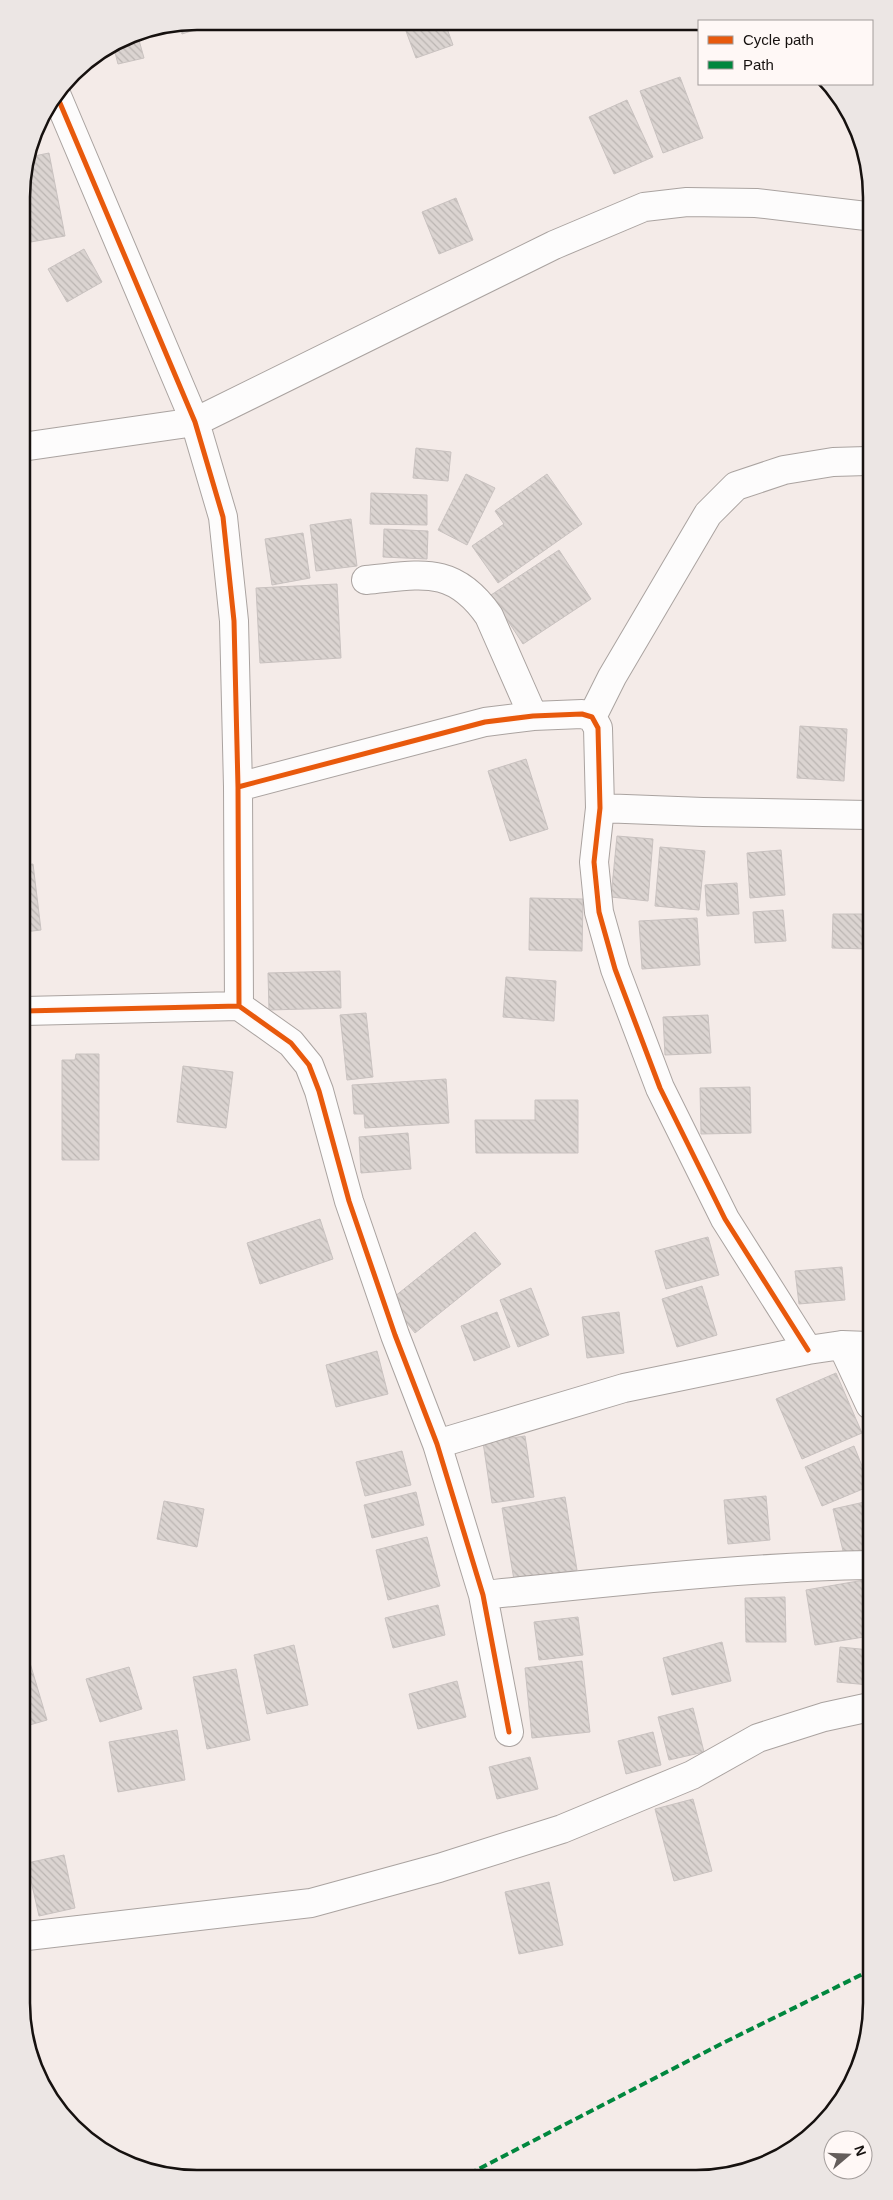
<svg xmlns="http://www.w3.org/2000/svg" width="893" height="2200" viewBox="0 0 893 2200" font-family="Helvetica,sans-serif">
	<defs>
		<pattern id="building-back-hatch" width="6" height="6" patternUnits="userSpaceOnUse" patternTransform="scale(1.25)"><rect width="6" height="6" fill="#dbd4d1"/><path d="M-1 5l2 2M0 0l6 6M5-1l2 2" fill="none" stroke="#bbb5b2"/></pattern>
	</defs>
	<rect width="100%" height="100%" fill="#f4ebe8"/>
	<path fill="url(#building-back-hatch)" stroke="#c9c2c0" d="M197 21 216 23 182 34 178 25Z
		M403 23H445L453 45 416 58Z
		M137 33 144 58 118 64 113 45 130 34Z
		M111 46 113 51 92 58Z
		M680 77 703 138 663 153 640 91Z
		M627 100 653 157 614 174 589 117Z
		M49 153 65 236 25 243 22 227V185L29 157Z
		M456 198 473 240 439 254 422 212Z
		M84 249 102 282 67 302 48 269Z
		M416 448 451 452 448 481 413 478Z
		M466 474 495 488 467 545 438 530Z
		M547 474 582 524 498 583 472 546 504 524 495 511Z
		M371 493 427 495V525L370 524Z
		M351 519 357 566 316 571 310 525Z
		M384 529 428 531 427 559 383 557Z
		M303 533 310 578 272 585 265 539Z
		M559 550 591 599 523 644 491 595Z
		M337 584 341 658 260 663 256 588Z
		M800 726 847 729 844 781 797 778Z
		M526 759 548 829 510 841 488 771Z
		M617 836 653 839 648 901 611 897Z
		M660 847 705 851 699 910 655 906Z
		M781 850 785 895 750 898 747 853Z
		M33 864 41 930 24 932V865Z
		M737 883 739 914 707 916 705 885Z
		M530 898 583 899 582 951 529 950Z
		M783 910 786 941 755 943 753 912Z
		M833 914H868V949L832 948Z
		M697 918 700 965 642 969 639 921Z
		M340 971 341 1008 269 1010 268 973Z
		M506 977 556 981 554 1021 503 1017Z
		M366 1013 373 1077 347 1080 340 1015Z
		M708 1015 711 1053 665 1055 663 1017Z
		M76 1054H99V1160H62V1060H75Z
		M183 1066 233 1072 226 1128 177 1122Z
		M446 1079 449 1123 365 1128 364 1114H354L352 1085Z
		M750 1087 751 1133 701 1134 700 1088Z
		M535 1100H578V1153H476L475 1120H535Z
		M408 1133 411 1169 361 1173 359 1137Z
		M320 1219 333 1259 260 1284 247 1243Z
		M475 1232 501 1264 415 1333 389 1301Z
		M708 1237 719 1275 666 1289 655 1251Z
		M864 1246H869V1308H867Z
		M842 1267 845 1300 799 1304 795 1271Z
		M702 1286 717 1335 677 1347 662 1299Z
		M531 1288 549 1335 518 1347 500 1300Z
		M497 1312 510 1347 474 1361 461 1326Z
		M619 1312 624 1353 587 1358 582 1317Z
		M377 1351 388 1394 336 1407 326 1365Z
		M836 1373 862 1433 802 1459 776 1399Z
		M525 1436 534 1497 492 1503 483 1442Z
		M854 1446 870 1486 822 1506 805 1467Z
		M402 1451 411 1485 365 1496 356 1462Z
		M416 1492 424 1525 372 1538 364 1505Z
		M766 1496 770 1540 728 1544 724 1500Z
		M565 1497 577 1570 514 1580 502 1508Z
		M164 1501 204 1509 197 1547 157 1539Z
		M869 1501 870 1548 844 1555 833 1509Z
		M427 1537 440 1586 388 1600 376 1550Z
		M864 1580 870 1617V1636L815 1645 806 1590Z
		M785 1597 786 1642H746L745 1598Z
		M438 1605 445 1635 393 1648 385 1618Z
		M578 1617 583 1655 539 1660 534 1622Z
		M722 1642 731 1681 672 1695 663 1658Z
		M294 1645 308 1705 267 1714 254 1655Z
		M840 1647 870 1650 869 1685 837 1682Z
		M582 1661 590 1732 532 1738 525 1668Z
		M30 1663 47 1720 26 1726V1664Z
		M129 1667 142 1709 100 1722 86 1679Z
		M236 1669 250 1740 207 1749 193 1677Z
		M457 1681 466 1717 418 1729 409 1694Z
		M693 1708 704 1752 669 1760 658 1717Z
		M177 1730 185 1780 118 1792 109 1742Z
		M653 1732 661 1765 626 1774 618 1741Z
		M530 1757 538 1789 497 1799 489 1767Z
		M693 1799 712 1871 674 1881 655 1809Z
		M64 1855 75 1908 39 1916 27 1863Z
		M549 1882 563 1945 519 1954 505 1892Z"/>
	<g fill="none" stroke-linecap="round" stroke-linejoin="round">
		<defs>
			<path id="street" d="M57 96 195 422 223 517 234 621 238 787 239 1006
				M22 447 195 422 554 245 644 207 687 202 756 203 866 216
				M366 580C420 575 453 564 489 616L533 716
				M592 717 612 677 708 514 736 486 784 470 833 462 867 461
				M238 787 485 722 533 716 582 714 592 717 598 728 600 808 594 862 599 912 615 969 660 1088 725 1219 808 1350
				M600 808 703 812 868 815
				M24 1011 239 1006 291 1043 309 1065 319 1091 349 1201 395 1335 437 1444 483 1595 509 1732
				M842 1345 870 1405
				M437 1444 624 1388 808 1350 842 1345 869 1346
				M483 1595C612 1582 741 1567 870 1565
				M27 1936 311 1903 439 1868 562 1829 692 1775 758 1738 824 1717 870 1707"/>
		</defs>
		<use href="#street" stroke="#aaa3a0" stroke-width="30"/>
		<use href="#street" stroke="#fdfcfc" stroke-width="28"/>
		<path stroke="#00873e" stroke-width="4" stroke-dasharray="8 4" stroke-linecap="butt" d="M469 2174 725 2042 871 1970"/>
		<defs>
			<path id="cycleway" d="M57 96 195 422 223 517 234 621 238 787 239 1006
				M238 787 485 722 533 716 582 714 592 717 598 728 600 808 594 862 599 912 615 969 660 1088 725 1219 808 1350
				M24 1011 239 1006 291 1043 309 1065 319 1091 349 1201 395 1335 437 1444 483 1595 509 1732"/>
		</defs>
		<use href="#cycleway" stroke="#fff8f6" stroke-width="8"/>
		<use href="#cycleway" stroke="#e8590c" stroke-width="5"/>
	</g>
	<path d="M0 0H893V2200H0ZM197 30H696A167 167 0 0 1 863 197V2003A167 167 0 0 1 696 2170H197A167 167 0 0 1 30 2003V197A167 167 0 0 1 197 30Z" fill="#ece6e4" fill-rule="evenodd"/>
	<path fill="none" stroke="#16110f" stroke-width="2.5" d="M197 30H696A167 167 0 0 1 863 197V2003A167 167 0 0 1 696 2170H197A167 167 0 0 1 30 2003V197A167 167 0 0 1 197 30Z"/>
	<rect x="698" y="20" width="175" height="65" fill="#fff8f6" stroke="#a29c9a"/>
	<rect x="708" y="36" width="25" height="8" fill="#e8590c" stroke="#a29c9a"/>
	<text x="743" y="45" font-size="15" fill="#16110f">Cycle path</text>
	<rect x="708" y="61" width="25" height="8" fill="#00873e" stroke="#a29c9a"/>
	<text x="743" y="70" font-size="15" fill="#16110f">Path</text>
	<g transform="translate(848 2155) rotate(71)"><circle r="24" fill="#fff8f6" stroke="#a29c9a"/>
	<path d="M0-4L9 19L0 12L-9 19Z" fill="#645d5b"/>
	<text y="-8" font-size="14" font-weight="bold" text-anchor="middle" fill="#16110f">N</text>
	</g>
</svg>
